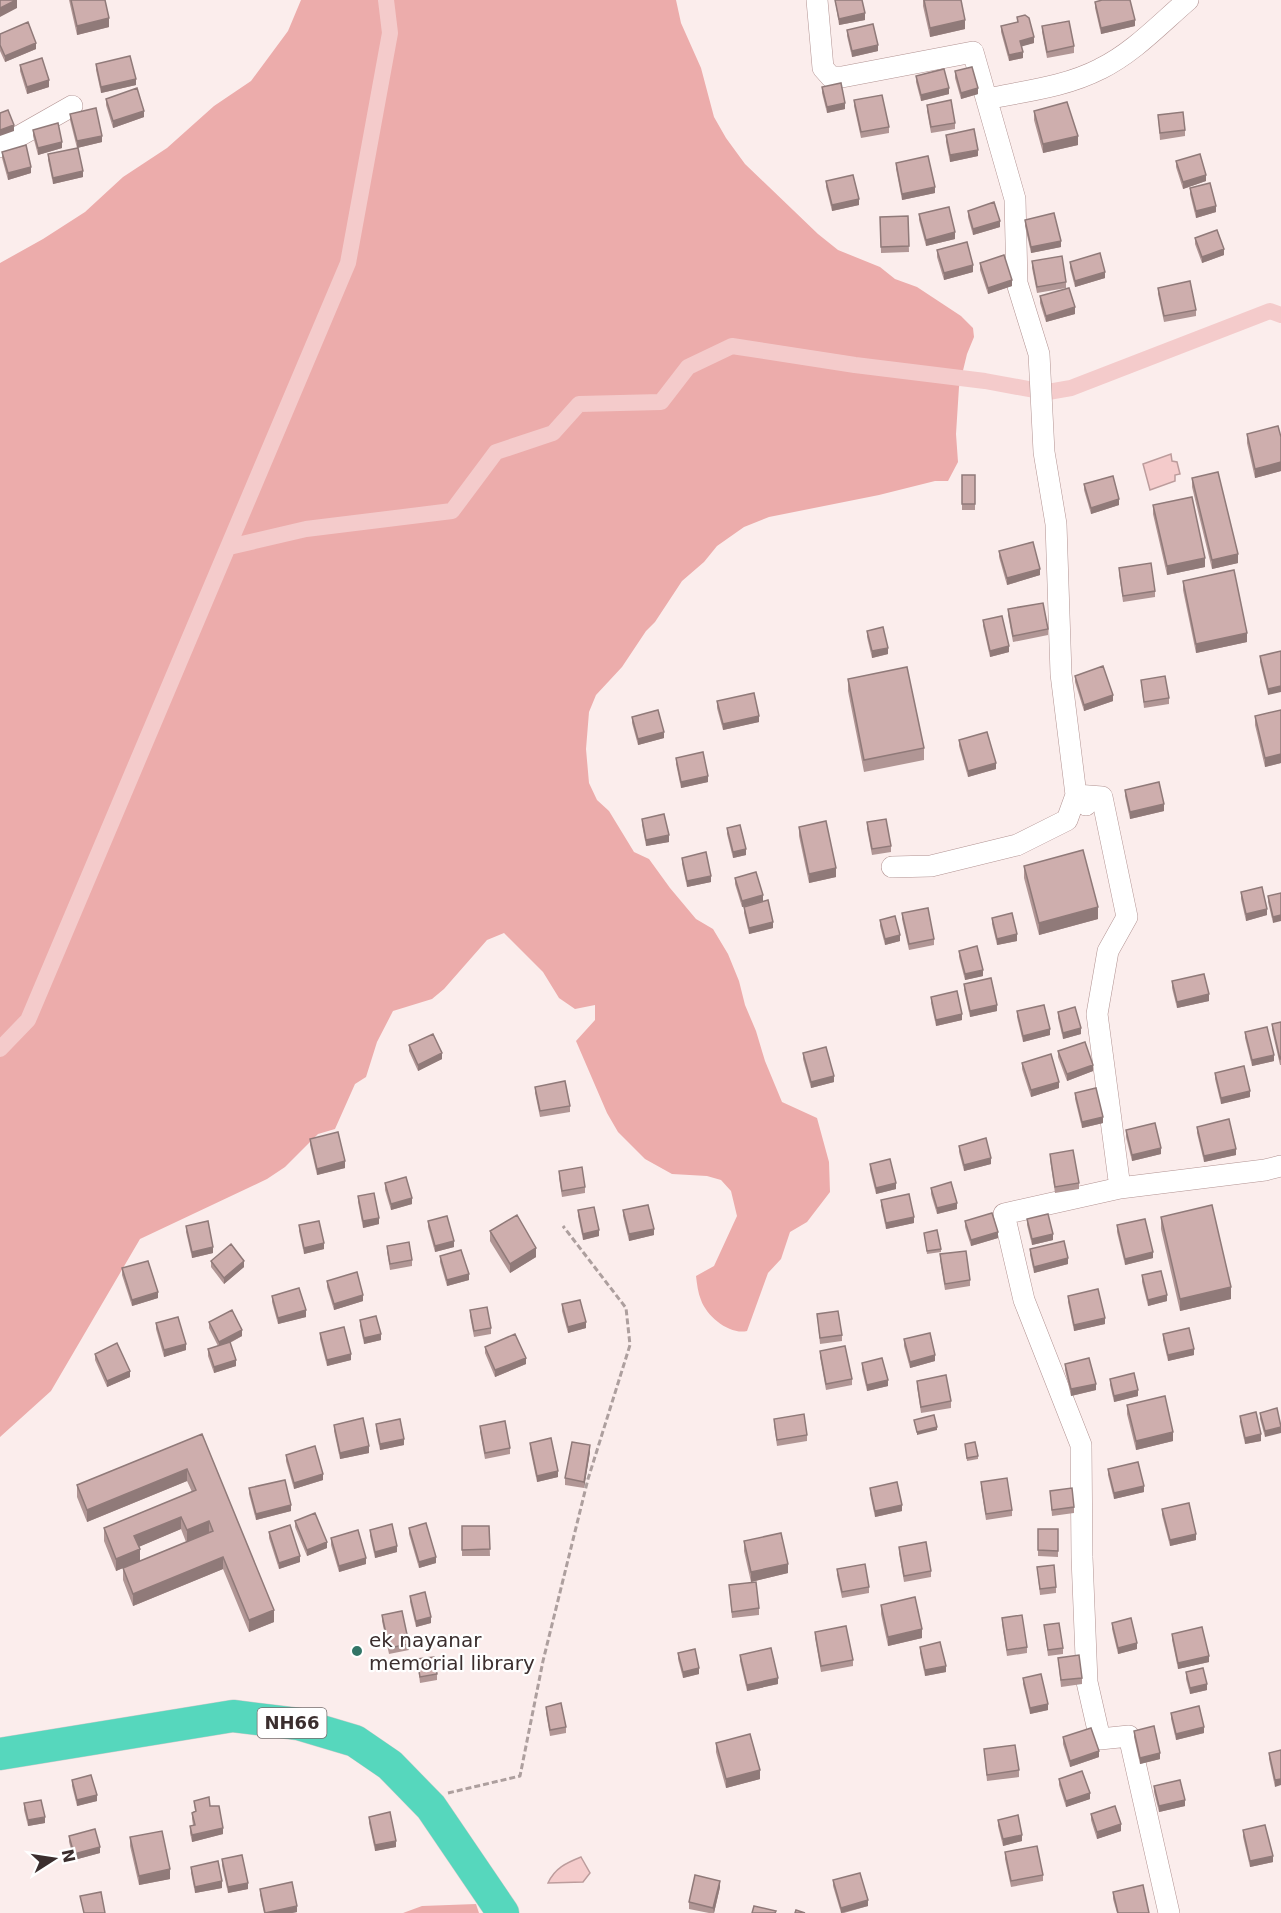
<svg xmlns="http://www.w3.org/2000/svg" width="1281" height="1913" viewBox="0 0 1281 1913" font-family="'DejaVu Sans',sans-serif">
	<rect width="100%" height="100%" fill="#fbedec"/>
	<path fill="#ecacab" d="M301 0H676L681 23 701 68 714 117 726 138 745 164 818 234 838 250 880 267 895 279 917 287 961 316 973 328 974 337 967 354 959 387 956 434 958 462 948 481H935L879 495 769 517 744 527 717 546 704 562 682 581 655 622 646 631 622 667 596 695 589 712 586 749 589 783 597 800 609 811 634 852 649 859 670 888 696 919 713 929 728 954 739 981 745 1005 756 1031 765 1061 782 1102 817 1118 829 1162 830 1192 807 1222 790 1232 781 1259 768 1273 747 1331C730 1335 707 1317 701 1300 698 1293 697 1284 696 1276L714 1266 737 1216 731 1191 721 1180 707 1176 672 1174 645 1159 618 1132 607 1113 576 1041 595 1020V1005L575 1009 559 998 543 972 504 933 487 940 444 989 432 999 393 1011 377 1042 366 1077 355 1084 335 1129 318 1134 285 1167 267 1179 140 1239 51 1391 0 1437V263L43 239 85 212 123 177 167 148 214 106 251 81 288 31Z
		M476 1904 479 1913H403L422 1906Z"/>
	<path fill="#f4cbcb" stroke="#bc9c9c" stroke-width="1.5" d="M1171 454 1172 461 1177 462 1180 474 1175 475V481L1150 490 1143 464Z
		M581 1857 590 1873 583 1882 548 1883C555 1868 566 1863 581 1857Z"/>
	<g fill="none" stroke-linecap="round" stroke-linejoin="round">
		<path stroke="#bc9c9c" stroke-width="4.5" d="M1004 384 1028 389"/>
		<path stroke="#f4cbcb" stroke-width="16" d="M1048 392 1071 388 1270 311 1281 315
			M229 547 306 529 452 511 496 452 553 433 579 404 661 402 688 367 732 346 855 365 985 381 1034 390
			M0 1049 28 1020 348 263 390 33 386 0"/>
		<defs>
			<path id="minor" d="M817 0 823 68 831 77H842L973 52 1015 199 1017 283 1039 354 1044 452 1056 524 1061 674 1076 795 1102 797 1127 917 1108 951 1097 1014 1120 1188 1004 1214 1024 1300 1081 1445 1082 1557 1087 1682 1100 1739 1129 1736 1169 1913
				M987 99C1025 91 1065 87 1100 69 1133 53 1160 24 1188 0
				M0 147 72 106
				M892 867 931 866 1017 845 1067 820 1076 795 1086 805
				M1120 1188 1265 1170 1281 1166"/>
			<path id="highway" d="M0 1754 233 1716 298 1724 355 1741 390 1765 431 1807 503 1913"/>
		</defs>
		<use href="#minor" stroke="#b29392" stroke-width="22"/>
		<use href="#highway" stroke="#d0cdcd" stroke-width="33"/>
		<path stroke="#ad9f9e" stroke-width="3" stroke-dasharray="6 3" stroke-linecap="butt" d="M448 1793 520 1776 543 1661 588 1479 630 1345 626 1308 563 1226"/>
		<use href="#minor" stroke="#fff" stroke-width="21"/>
		<use href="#highway" stroke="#56d7bd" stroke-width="32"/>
	</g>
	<path fill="#b19695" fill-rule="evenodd" d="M69 0H105L109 27 77 35Z
		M835 0 865 20 839 25Z
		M923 0H961L965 29 930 37 923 6Z
		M1095 2 1135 26 1101 34 1095 8Z
		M1017 17 1034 43 1021 46 1023 58 1009 61 1001 32V26L1017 22Z
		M1042 26 1074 46V53L1047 58 1042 32Z
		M847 30 878 51 852 57 847 36Z
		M0 34 36 49 5 62 0 51Z
		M96 64 136 85 101 93 96 70Z
		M20 65 49 87 27 94 20 71Z
		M955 71 978 94 961 99 955 78Z
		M916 76 949 94 921 101 916 82Z
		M822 87 845 109 827 113 822 93Z
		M106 99 144 117 113 128 106 105Z
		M854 100 889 127V133L861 138 854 106Z
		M927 105 955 123V129L931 133 927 111Z
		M1034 111 1078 145 1043 153 1034 120Z
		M70 114 102 142 77 148 70 120Z
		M1158 115 1185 130V136L1160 140Z
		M33 130 62 148 38 155 33 136Z
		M946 135 978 156 950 162 946 142Z
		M2 152 31 173 8 180 2 158Z
		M48 154 83 177 53 184 48 160Z
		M1176 161 1206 181 1183 189 1176 167Z
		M896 163 935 193 902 200 896 169Z
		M826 181 859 205 832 211 826 187Z
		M1190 188 1216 212 1196 218 1190 194Z
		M968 211 1000 227 973 235 968 217Z
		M919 214 955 239 926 246 919 220Z
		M908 216 909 252 881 253 880 217Z
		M1025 220 1061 247 1031 253 1025 226Z
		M1195 238 1224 255 1202 263 1195 244Z
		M937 250 973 272 944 280 937 257Z
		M1032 261 1066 282V288L1037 293 1032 268Z
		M1070 262 1105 278 1075 287 1070 268Z
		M980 263 1012 286 988 294 980 270Z
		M1158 288 1196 310V316L1164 322 1158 294Z
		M1040 296 1075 314 1046 322 1040 303Z
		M1247 434 1281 437V471L1255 478 1247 443Z
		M962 475H975V510H962Z
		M1192 478 1238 563 1212 569 1192 487Z
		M1084 484 1119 505 1091 514 1084 490Z
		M1153 505 1205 567 1167 575 1153 514Z
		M999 551 1040 575 1007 585 999 557Z
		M1119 568 1155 591V597L1123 602 1119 574Z
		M1183 581 1247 642 1196 653 1183 590Z
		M1008 609 1048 629V635L1013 642 1008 615Z
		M983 620 1009 652 990 657 983 626Z
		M867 631 888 654 872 658 867 637Z
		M1281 651 1268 695 1260 662V656Z
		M1075 676 1113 701 1084 711 1075 682Z
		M848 679 924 748V760L864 772 848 691Z
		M1141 680 1169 698V704L1144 708Z
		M717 701 759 722 723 730 717 708Z
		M1281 710V763L1265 767 1255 725V716Z
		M632 717 664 738 638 745 632 723Z
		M959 740 996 769 968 777 959 746Z
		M676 758 708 782 681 788 676 764Z
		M1125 790 1164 811 1130 819 1125 796Z
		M642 819 669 842 646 846 642 825Z
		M867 822 891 846V852L872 855 867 829Z
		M799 827 836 877 809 883 799 836Z
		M727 828 746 855 733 858 727 834Z
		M682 858 711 882 687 887 682 864Z
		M1024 866 1098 919 1039 935 1024 878Z
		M735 878 763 901 773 928 749 934 744 913V907H742L735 884Z
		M1241 892 1267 915 1246 921 1241 899Z
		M1281 893 1273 923 1268 902V896Z
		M902 913 934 939V945L909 950 902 919Z
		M992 918 1017 941 997 945 992 924Z
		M880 920 900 941 885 945 880 926Z
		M959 951 983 976 965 980 959 957Z
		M1172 981 1209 1001 1177 1008 1172 988Z
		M964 984 997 1011 970 1017 964 990Z
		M931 997 962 1020 936 1026 931 1003Z
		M1017 1011 1050 1035 1023 1042 1017 1017Z
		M1058 1012 1081 1034 1063 1039 1058 1018Z
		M1281 1022V1065H1280L1272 1030V1024Z
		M1245 1032 1274 1061 1252 1066 1245 1038Z
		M409 1045 442 1059 418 1071 409 1051Z
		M1058 1051 1093 1071 1067 1081 1058 1057Z
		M803 1053 834 1082 811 1088 803 1059Z
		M1022 1063 1059 1088 1031 1097 1022 1069Z
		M1215 1073 1250 1097 1221 1104 1215 1079Z
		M535 1087 570 1106V1112L540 1117 535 1093Z
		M1075 1093 1103 1123 1082 1128 1075 1099Z
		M1197 1127 1236 1155 1204 1162 1197 1133Z
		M1126 1130 1161 1154 1132 1161 1126 1137Z
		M310 1139 345 1168 317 1175 310 1145Z
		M959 1146 991 1164 964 1171 959 1152Z
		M1050 1154 1079 1183V1189L1055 1193 1050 1160Z
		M870 1164 896 1189 876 1194 870 1170Z
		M559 1171 585 1187V1193L562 1197 559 1178Z
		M385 1183 412 1204 391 1210 385 1190Z
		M931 1188 957 1209 937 1214 931 1194Z
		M358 1196 379 1224 363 1228 358 1202Z
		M881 1200 914 1223 886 1229 881 1206Z
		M578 1210 599 1236 583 1240 578 1216Z
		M623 1210 654 1235 629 1241 623 1216Z
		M1161 1217 1231 1299 1180 1311 1161 1229Z
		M1027 1219 1053 1240 1032 1245 1027 1225Z
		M428 1221 454 1247 435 1252 428 1227Z
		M965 1221 998 1238 971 1246 965 1227Z
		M299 1225 324 1249 304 1254 299 1231Z
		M1117 1225 1153 1258 1125 1265 1117 1232Z
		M186 1226 213 1253 192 1258 186 1232Z
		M490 1231 536 1257 510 1273 490 1241Z
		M924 1233 941 1249V1252L927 1254Z
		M387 1246 412 1260V1266L390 1270 387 1252Z
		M1030 1249 1068 1264 1034 1273 1030 1255Z
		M940 1254 970 1280V1286L945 1290 940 1260Z
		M440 1256 469 1280 447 1286 440 1262Z
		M211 1261 244 1267 224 1284 211 1267Z
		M122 1268 158 1298 132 1306 122 1275Z
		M1142 1275 1167 1301 1148 1306 1142 1282Z
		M327 1281 363 1301 334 1310 327 1287Z
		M272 1296 306 1317 278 1324 272 1302Z
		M1068 1296 1105 1324 1074 1331 1068 1302Z
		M562 1304 586 1328 568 1333 562 1311Z
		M470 1310 491 1328V1334L474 1337 470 1316Z
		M817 1314 842 1335V1341L820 1344Z
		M360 1320 381 1340 364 1344 360 1326Z
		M209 1322 242 1336 230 1343 236 1366 214 1373 208 1356V1349L218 1346 209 1328Z
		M156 1323 186 1350 164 1357 156 1329Z
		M320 1333 351 1360 327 1366 320 1339Z
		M1163 1334 1194 1355 1168 1361 1163 1340Z
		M904 1339 935 1361 910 1368 904 1346Z
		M485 1347 526 1364 495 1377 485 1353Z
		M820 1351 852 1379V1385L826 1390 820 1357Z
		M95 1354 130 1377 107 1387 95 1360Z
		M862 1363 888 1386 867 1391 862 1370Z
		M1065 1364 1096 1390 1071 1396 1065 1370Z
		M1110 1379 1138 1396 1114 1402 1110 1385Z
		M917 1381 951 1401V1408L921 1413 917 1387Z
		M1127 1405 1173 1441 1136 1450 1127 1414Z
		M1277 1408 1265 1437 1260 1419V1413Z
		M1240 1416 1261 1441 1245 1444 1240 1422Z
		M774 1419 807 1435V1441L777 1446 774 1425Z
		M376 1424 404 1445 380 1450 376 1431Z
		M334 1425 369 1453 340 1459 334 1431Z
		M480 1426 510 1448V1454L485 1459 480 1432Z
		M202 1434 274 1622 249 1632 223 1569 133 1606 123 1580V1568L116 1571 104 1541V1528L192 1492 187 1481 87 1522 77 1497V1485ZM181 1529 186 1542 140 1561 138 1547Z
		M530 1443 558 1477 537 1482 530 1449Z
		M965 1444 978 1456V1459L967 1461Z
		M590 1452 584 1488 565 1485V1478Z
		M286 1455 323 1480 294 1489 286 1461Z
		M1108 1469 1144 1492 1114 1499 1108 1475Z
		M981 1482 1012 1510V1516L986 1520 981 1488Z
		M249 1488 291 1511 256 1520 249 1494Z
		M870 1488 902 1511 875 1517 870 1494Z
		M1050 1491 1074 1507V1513L1052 1516Z
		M1162 1509 1196 1540 1170 1546 1162 1515Z
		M295 1521 327 1548 307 1556 295 1527Z
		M462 1526H489L490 1556H462Z
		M409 1528 436 1563 419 1568 409 1534Z
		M1038 1529H1058V1557L1038 1556Z
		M370 1530 397 1552 375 1558 370 1536Z
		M269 1532 300 1562 279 1569 269 1538Z
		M331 1538 366 1564 339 1572 331 1545Z
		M744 1541 788 1573 751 1582 744 1551Z
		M899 1547 931 1571V1577L904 1582 899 1553Z
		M1037 1567 1056 1587V1593L1040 1595Z
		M837 1569 869 1587V1593L842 1598 837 1575Z
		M729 1585 759 1608V1615L732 1618Z
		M410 1596 431 1623 416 1627 410 1602Z
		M881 1605 922 1638 888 1646 881 1614Z
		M382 1615 409 1644V1650L389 1654 382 1621Z
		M1002 1618 1027 1647V1653L1007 1656 1002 1624Z
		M1112 1623 1137 1649 1118 1654 1112 1629Z
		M1044 1625 1063 1648V1654L1048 1656Z
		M815 1632 853 1660V1666L821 1672 815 1638Z
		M1172 1634 1209 1662 1178 1669 1172 1640Z
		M920 1647 946 1672 925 1676 920 1653Z
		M678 1653 699 1674 683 1678 678 1659Z
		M740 1655 778 1684 747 1691 740 1661Z
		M1058 1658 1082 1678V1684L1061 1687Z
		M417 1659 437 1674V1680L420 1683Z
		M1186 1672 1207 1690 1190 1694 1186 1679Z
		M1023 1678 1048 1710 1030 1714 1023 1684Z
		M546 1707 566 1727V1733L550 1736 546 1713Z
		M1171 1713 1204 1733 1176 1740 1171 1719Z
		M1134 1731 1160 1759 1140 1764 1134 1737Z
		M1063 1737 1099 1757 1070 1767 1063 1744Z
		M716 1743 760 1779 726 1788 716 1752Z
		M984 1749 1019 1770V1777L987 1781Z
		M1281 1750 1275 1787 1269 1759V1753Z
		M1059 1779 1090 1799 1066 1807 1059 1785Z
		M72 1780 97 1801 77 1806 72 1786Z
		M1154 1786 1185 1806 1159 1812 1154 1792Z
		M194 1801 210 1806 223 1834 192 1842 190 1833V1826L193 1825 192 1819V1813L195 1811Z
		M24 1803 45 1823 28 1826 24 1810Z
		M1091 1814 1121 1831 1097 1839 1091 1820Z
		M369 1817 396 1847 375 1851 369 1823Z
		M998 1820 1022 1841 1003 1846 998 1826Z
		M1243 1830 1273 1862 1250 1867 1243 1837Z
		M69 1836 100 1853 74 1860 69 1842Z
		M130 1837 170 1879 139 1885 130 1846Z
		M1005 1852 1043 1875V1881L1011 1887 1005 1859Z
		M222 1859 248 1889 228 1893 222 1866Z
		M191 1867 222 1888 195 1893 191 1873Z
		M833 1880 868 1906 844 1913H841L833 1886Z
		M720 1887 714 1913H709L689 1909V1902Z
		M260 1889 297 1912 292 1913H264L260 1895Z
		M1113 1892 1149 1913H1117L1113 1899Z"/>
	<path fill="#907a79" d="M16 0H17V8L0 17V8Z
		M865 13V20L839 25V19Z
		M109 18V27L77 35V26Z
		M965 20V29L930 37V28Z
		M1135 20V26L1101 34V28Z
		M1034 37V43L1020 47V41Z
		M36 43V49L5 62V56Z
		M878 45V51L852 57V51Z
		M1023 52V58L1009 61V55Z
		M136 79V85L101 93V87Z
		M49 80V87L27 94V87Z
		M949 88V94L921 101V95Z
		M978 88V94L961 99V93Z
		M845 103V109L827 113V107Z
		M144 111V117L113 128V121Z
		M14 125V131L0 136V130Z
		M102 136V142L77 148V141Z
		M1078 136V145L1043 153V144Z
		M62 142V148L38 155V148Z
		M978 150V156L950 162V155Z
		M31 167V173L8 180V173Z
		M83 171V177L53 184V178Z
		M1206 175V181L1183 189V182Z
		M935 187V193L902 200V194Z
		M859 199V205L832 211V205Z
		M1216 206V212L1196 218V211Z
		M1000 221V227L973 235V229Z
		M955 232V239L926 246V240Z
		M1061 241V247L1031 253V247Z
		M1224 249V255L1202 263V257Z
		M973 265V272L944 280V273Z
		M1105 272V278L1075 287V281Z
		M1012 280V286L988 294V288Z
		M1075 307V314L1046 322V316Z
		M1281 462V471L1255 478V469Z
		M1119 499V505L1091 514V508Z
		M1238 554V563L1212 569V560Z
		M1205 558V567L1167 575V566Z
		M1040 569V575L1007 585V578Z
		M1247 633V642L1196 653V644Z
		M1009 646V652L990 657V651Z
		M888 648V654L872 658V651Z
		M1281 686V692L1268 695V689Z
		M1113 695V701L1084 711V705Z
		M759 716V722L723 730V724Z
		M664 732V738L638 745V739Z
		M1281 754V763L1265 767V758Z
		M996 763V769L968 777V771Z
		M708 776V782L681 788V782Z
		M1164 804V811L1130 819V812Z
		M669 835V842L646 846V840Z
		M746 849V855L733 858V852Z
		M836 868V877L809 883V874Z
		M711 876V882L687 887V881Z
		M763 895V901L742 907V901Z
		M1098 907V919L1039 935V923Z
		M1267 909V915L1246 921V914Z
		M1281 915V921L1273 923V917Z
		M773 922V928L749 934V928Z
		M1017 934V941L997 945V939Z
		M900 935V941L885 945V939Z
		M983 970V976L965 980V974Z
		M1209 994V1001L1177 1008V1002Z
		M997 1005V1011L970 1017V1011Z
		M962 1014V1020L936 1026V1020Z
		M1081 1028V1034L1063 1039V1033Z
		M1050 1029V1035L1023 1042V1036Z
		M442 1053V1059L418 1071V1065Z
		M1274 1055V1061L1252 1066V1060Z
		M1093 1065V1071L1067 1081V1074Z
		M834 1076V1082L811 1088V1082Z
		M1059 1082V1088L1031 1097V1090Z
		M1250 1091V1097L1221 1104V1098Z
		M1103 1117V1123L1082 1128V1122Z
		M1161 1148V1154L1132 1161V1155Z
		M1236 1149V1155L1204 1162V1156Z
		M991 1158V1164L964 1171V1165Z
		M345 1161V1168L317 1175V1169Z
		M896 1183V1189L876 1194V1188Z
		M412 1198V1204L391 1210V1204Z
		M957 1203V1209L937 1214V1208Z
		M914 1217V1223L886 1229V1223Z
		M379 1218V1224L363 1228V1221Z
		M654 1229V1235L629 1241V1234Z
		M599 1230V1236L583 1240V1234Z
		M998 1232V1238L971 1246V1240Z
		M1053 1234V1240L1032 1245V1239Z
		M454 1241V1247L435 1252V1246Z
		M324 1243V1249L304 1254V1248Z
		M213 1247V1253L192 1258V1252Z
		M536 1248V1257L510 1273V1264Z
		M1153 1252V1258L1125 1265V1259Z
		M1068 1258V1264L1034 1273V1267Z
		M244 1261V1267L224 1284V1278Z
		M469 1274V1280L447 1286V1280Z
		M1231 1287V1299L1180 1311V1299Z
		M158 1292V1298L132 1306V1300Z
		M363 1295V1301L334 1310V1304Z
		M1167 1295V1301L1148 1306V1300Z
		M306 1310V1317L278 1324V1318Z
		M1105 1318V1324L1074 1331V1325Z
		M586 1322V1328L568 1333V1327Z
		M242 1330V1336L219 1348V1342Z
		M381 1334V1340L364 1344V1338Z
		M186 1344V1350L164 1357V1350Z
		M1194 1349V1355L1168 1361V1355Z
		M351 1354V1360L327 1366V1360Z
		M935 1355V1361L910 1368V1362Z
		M526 1358V1364L495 1377V1370Z
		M236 1360V1366L214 1373V1367Z
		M130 1371V1377L107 1387V1381Z
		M888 1380V1386L867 1391V1385Z
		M1096 1384V1390L1071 1396V1389Z
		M1138 1390V1396L1114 1402V1396Z
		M937 1427V1430L917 1435V1432Z
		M1281 1427V1433L1265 1437V1431Z
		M1173 1432V1441L1136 1450V1441Z
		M1261 1434V1441L1245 1444V1438Z
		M404 1439V1445L380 1450V1444Z
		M590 1445V1452L584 1488V1482Z
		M369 1446V1453L340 1459V1453Z
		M187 1469V1481L87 1522V1510Z
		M558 1471V1477L537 1482V1476Z
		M323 1474V1480L294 1489V1483Z
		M1144 1486V1492L1114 1499V1493Z
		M291 1505V1511L256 1520V1514Z
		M902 1505V1511L875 1517V1511Z
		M181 1517V1529L134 1549V1536Z
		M209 1521V1533L187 1542V1530Z
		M1196 1534V1540L1170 1546V1540Z
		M327 1542V1548L307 1556V1550Z
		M397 1546V1552L375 1558V1552Z
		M140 1549V1561L116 1571V1559Z
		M300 1556V1562L279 1569V1563Z
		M223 1557V1569L133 1606V1594Z
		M436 1557V1563L419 1568V1562Z
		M366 1558V1564L339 1572V1566Z
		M788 1564V1573L751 1582V1572Z
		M274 1610V1622L249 1632V1620Z
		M431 1617V1623L416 1627V1621Z
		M922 1629V1638L888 1646V1637Z
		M1137 1643V1649L1118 1654V1648Z
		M1209 1656V1662L1178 1669V1663Z
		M946 1666V1672L925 1676V1670Z
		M699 1668V1674L683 1678V1672Z
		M778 1678V1684L747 1691V1685Z
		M1207 1684V1690L1190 1694V1688Z
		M1048 1704V1710L1030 1714V1708Z
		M1204 1727V1733L1176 1740V1734Z
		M1099 1751V1757L1070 1767V1761Z
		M1160 1753V1759L1140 1764V1758Z
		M760 1770V1779L726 1788V1779Z
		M1281 1779V1785L1275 1787V1780Z
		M1090 1793V1799L1066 1807V1801Z
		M97 1795V1801L77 1806V1800Z
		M1185 1800V1806L1159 1812V1806Z
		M45 1817V1823L28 1826V1820Z
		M1121 1824V1831L1097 1839V1832Z
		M223 1828V1834L192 1842V1835Z
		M1022 1835V1841L1003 1846V1839Z
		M396 1841V1847L375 1851V1845Z
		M100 1847V1853L74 1860V1854Z
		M1273 1856V1862L1250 1867V1861Z
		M170 1869V1879L139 1885V1876Z
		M222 1881V1888L195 1893V1887Z
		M720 1881V1887L714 1913 713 1908Z
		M248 1883V1889L228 1893V1887Z
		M868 1900V1906L841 1913V1908Z
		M297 1906V1912L292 1913H265Z"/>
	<path fill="#ceaead" stroke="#907a79" stroke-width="1.5" d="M0 0H16L0 8Z
		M71 0H105L109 18 77 26Z
		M835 0H862L865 13 839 19Z
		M924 0H961L965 20 930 28Z
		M1102 0H1130L1135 20 1101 28 1095 2Z
		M1025 15 1029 18 1034 37 1020 41 1023 52 1009 55 1001 26 1018 22 1017 17Z
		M1069 21 1074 46 1047 52 1042 26Z
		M28 22 36 43 5 56 0 45V34Z
		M873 24 878 45 852 51 847 30Z
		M130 56 136 79 101 87 96 64Z
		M42 58 49 80 27 87 20 65Z
		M972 67 978 88 961 93 955 71Z
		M944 69 949 88 921 95 916 76Z
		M841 83 845 103 827 107 822 87Z
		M137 88 144 111 113 121 106 99Z
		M882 95 889 127 861 132 854 100Z
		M951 100 955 123 931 127 927 105Z
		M1067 102 1078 136 1043 144 1034 111Z
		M96 108 102 136 77 141 70 114Z
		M8 110 14 125 0 130V113Z
		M1183 112 1185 130 1160 133 1158 115Z
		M58 123 62 142 38 148 33 130Z
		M974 129 978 150 950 155 946 135Z
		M26 145 31 167 8 173 2 152Z
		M78 148 83 171 53 178 48 154Z
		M1200 154 1206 175 1183 182 1176 161Z
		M928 156 935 187 902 194 896 163Z
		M853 175 859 199 832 205 826 181Z
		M1210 183 1216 206 1196 211 1190 188Z
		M994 202 1000 221 973 229 968 211Z
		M949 207 955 232 926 240 919 214Z
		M1054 213 1061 241 1031 247 1025 220Z
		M908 216 909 246 881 247 880 217Z
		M1217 230 1224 249 1202 257 1195 238Z
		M967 242 973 265 944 273 937 250Z
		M1100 253 1105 272 1075 281 1070 262Z
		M1004 255 1012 280 988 288 980 263Z
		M1062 256 1066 282 1037 287 1032 261Z
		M1190 281 1196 310 1164 316 1158 288Z
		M1069 288 1075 307 1046 316 1040 296Z
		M1278 426 1281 437V462L1255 469 1247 434Z
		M1218 472 1238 554 1212 560 1192 478Z
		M962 475H975V504H962Z
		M1113 476 1119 499 1091 508 1084 484Z
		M1192 497 1205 558 1167 566 1153 505Z
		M1033 542 1040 569 1007 578 999 551Z
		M1151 563 1155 591 1123 596 1119 568Z
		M1234 570 1247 633 1196 644 1183 581Z
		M1043 603 1048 629 1013 636 1008 609Z
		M1002 616 1009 646 990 651 983 620Z
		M883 627 888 648 872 651 867 631Z
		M1281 651V686L1268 689 1260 656Z
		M1103 666 1113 695 1084 705 1075 676Z
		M907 667 924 748 864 760 848 679Z
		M1165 676 1169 698 1144 702 1141 680Z
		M754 693 759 716 723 724 717 701Z
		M658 710 664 732 638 739 632 717Z
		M1281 710V754L1265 758 1255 716Z
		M987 732 996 763 968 771 959 740Z
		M703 752 708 776 681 782 676 758Z
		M1159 782 1164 804 1130 812 1125 790Z
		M664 814 669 835 646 840 642 819Z
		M886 819 891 846 872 849 867 822Z
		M826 821 836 868 809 874 799 827Z
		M740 825 746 849 733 852 727 828Z
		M1083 850 1098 907 1039 923 1024 866Z
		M706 852 711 876 687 881 682 858Z
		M756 872 763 895 742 901 735 878Z
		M1262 887 1267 909 1246 914 1241 892Z
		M1281 893V915L1273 917 1268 896Z
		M768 900 773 922 749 928 744 907Z
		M928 908 934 939 909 944 902 913Z
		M1012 913 1017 934 997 939 992 918Z
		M895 916 900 935 885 939 880 920Z
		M977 946 983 970 965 974 959 951Z
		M1204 974 1209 994 1177 1002 1172 981Z
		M991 978 997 1005 970 1011 964 984Z
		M957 991 962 1014 936 1020 931 997Z
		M1044 1005 1050 1029 1023 1036 1017 1011Z
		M1075 1007 1081 1028 1063 1033 1058 1012Z
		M1281 1022V1059H1280L1272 1024Z
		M1267 1027 1274 1055 1252 1060 1245 1032Z
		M433 1034 442 1053 418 1065 409 1045Z
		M1085 1042 1093 1065 1067 1074 1058 1051Z
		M826 1047 834 1076 811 1082 803 1053Z
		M1051 1054 1059 1082 1031 1090 1022 1063Z
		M1244 1066 1250 1091 1221 1098 1215 1073Z
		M565 1081 570 1106 540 1111 535 1087Z
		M1096 1088 1103 1117 1082 1122 1075 1093Z
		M1229 1119 1236 1149 1204 1156 1197 1127Z
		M1155 1123 1161 1148 1132 1155 1126 1130Z
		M338 1132 345 1161 317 1169 310 1139Z
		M986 1138 991 1158 964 1165 959 1146Z
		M1073 1150 1079 1183 1055 1187 1050 1154Z
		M890 1159 896 1183 876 1188 870 1164Z
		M582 1167 585 1187 562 1191 559 1171Z
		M406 1177 412 1198 391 1204 385 1183Z
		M951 1182 957 1203 937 1208 931 1188Z
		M374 1193 379 1218 363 1221 358 1196Z
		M909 1194 914 1217 886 1223 881 1200Z
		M648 1205 654 1229 629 1234 623 1210Z
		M1212 1205 1231 1287 1180 1299 1161 1217Z
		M594 1207 599 1230 583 1234 578 1210Z
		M992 1213 998 1232 971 1240 965 1221Z
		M1048 1214 1053 1234 1032 1239 1027 1219Z
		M517 1215 536 1248 510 1264 490 1231Z
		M447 1216 454 1241 435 1246 428 1221Z
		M1145 1219 1153 1252 1125 1259 1117 1225Z
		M208 1221 213 1247 192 1252 186 1226Z
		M319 1221 324 1243 304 1248 299 1225Z
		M937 1230 941 1249 927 1251 924 1233Z
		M1064 1241 1068 1258 1034 1267 1030 1249Z
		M409 1242 412 1260 390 1264 387 1246Z
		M231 1244 244 1261 224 1278 211 1261Z
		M461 1250 469 1274 447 1280 440 1256Z
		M966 1251 970 1280 945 1284 940 1254Z
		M148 1261 158 1292 132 1300 122 1268Z
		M1161 1271 1167 1295 1148 1300 1142 1275Z
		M357 1272 363 1295 334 1304 327 1281Z
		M299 1288 306 1310 278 1318 272 1296Z
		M1098 1289 1105 1318 1074 1325 1068 1296Z
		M580 1300 586 1322 568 1327 562 1304Z
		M487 1307 491 1328 474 1331 470 1310Z
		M232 1310 242 1330 219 1342 209 1322Z
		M838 1311 842 1335 820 1338 817 1314Z
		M376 1316 381 1334 364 1338 360 1320Z
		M178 1317 186 1344 164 1350 156 1323Z
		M344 1327 351 1354 327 1360 320 1333Z
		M1189 1328 1194 1349 1168 1355 1163 1334Z
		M930 1333 935 1355 910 1362 904 1339Z
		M515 1334 526 1358 495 1370 485 1347Z
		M230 1342 236 1360 214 1367 208 1349Z
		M117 1343 130 1371 107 1381 95 1354Z
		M845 1346 852 1379 826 1384 820 1351Z
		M882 1358 888 1380 867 1385 862 1363Z
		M1089 1358 1096 1384 1071 1389 1065 1364Z
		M1134 1373 1138 1390 1114 1396 1110 1379Z
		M946 1375 951 1401 921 1407 917 1381Z
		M1165 1396 1173 1432 1136 1441 1127 1405Z
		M1277 1408 1281 1427 1265 1431 1260 1413Z
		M1256 1412 1261 1434 1245 1438 1240 1416Z
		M804 1414 807 1435 777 1440 774 1419Z
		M934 1415 937 1427 917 1432 914 1420Z
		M363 1418 369 1446 340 1453 334 1425Z
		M400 1419 404 1439 380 1444 376 1424Z
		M505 1421 510 1448 485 1453 480 1426Z
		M202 1434 274 1610 249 1620 223 1557 133 1594 123 1568 213 1531 209 1521 187 1530 181 1517 134 1536 140 1549 116 1559 104 1528 196 1490 187 1469 87 1510 77 1485Z
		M551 1438 558 1471 537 1476 530 1443Z
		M572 1442 590 1445 584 1482 565 1478Z
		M975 1442 978 1456 967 1458 965 1444Z
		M315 1446 323 1474 294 1483 286 1455Z
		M1138 1462 1144 1486 1114 1493 1108 1469Z
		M1007 1478 1012 1510 986 1514 981 1482Z
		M285 1480 291 1505 256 1514 249 1488Z
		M897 1482 902 1505 875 1511 870 1488Z
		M1072 1488 1074 1507 1052 1510 1050 1491Z
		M1189 1503 1196 1534 1170 1540 1162 1509Z
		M315 1513 327 1542 307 1550 295 1521Z
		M426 1523 436 1557 419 1562 409 1528Z
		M392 1524 397 1546 375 1552 370 1530Z
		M290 1525 300 1556 279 1563 269 1532Z
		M462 1526H489L490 1549 462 1550Z
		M1038 1529H1058V1551L1038 1550Z
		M358 1530 366 1558 339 1566 331 1538Z
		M781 1533 788 1564 751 1572 744 1541Z
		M926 1542 931 1571 904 1576 899 1547Z
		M865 1564 869 1587 842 1592 837 1569Z
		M1054 1565 1056 1587 1040 1589 1037 1567Z
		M756 1582 759 1608 732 1612 729 1585Z
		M425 1592 431 1617 416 1621 410 1596Z
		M915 1597 922 1629 888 1637 881 1605Z
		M402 1611 409 1644 389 1648 382 1615Z
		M1022 1615 1027 1647 1007 1650 1002 1618Z
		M1131 1618 1137 1643 1118 1648 1112 1623Z
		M1059 1623 1063 1648 1048 1650 1044 1625Z
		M846 1626 853 1660 821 1666 815 1632Z
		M1202 1627 1209 1656 1178 1663 1172 1634Z
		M940 1642 946 1666 925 1670 920 1647Z
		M771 1648 778 1678 747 1685 740 1655Z
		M695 1649 699 1668 683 1672 678 1653Z
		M1079 1655 1082 1678 1061 1680 1058 1658Z
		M434 1657 437 1674 420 1677 417 1659Z
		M1203 1668 1207 1684 1190 1688 1186 1672Z
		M1041 1674 1048 1704 1030 1708 1023 1678Z
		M561 1703 566 1727 550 1730 546 1707Z
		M1199 1706 1204 1727 1176 1734 1171 1713Z
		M1154 1726 1160 1753 1140 1758 1134 1731Z
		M1091 1728 1099 1751 1070 1761 1063 1737Z
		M750 1734 760 1770 726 1779 716 1743Z
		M1015 1745 1019 1770 987 1775 984 1749Z
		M1281 1750V1779L1275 1780 1269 1753Z
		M1082 1771 1090 1793 1066 1801 1059 1779Z
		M91 1775 97 1795 77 1800 72 1780Z
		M1180 1780 1185 1800 1159 1806 1154 1786Z
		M209 1797 210 1806H219L223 1828 192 1835 190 1826 195 1825 192 1813 196 1811 194 1801Z
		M41 1800 45 1817 28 1820 24 1803Z
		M1115 1806 1121 1824 1097 1832 1091 1814Z
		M390 1812 396 1841 375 1845 369 1817Z
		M1018 1815 1022 1835 1003 1839 998 1820Z
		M1265 1825 1273 1856 1250 1861 1243 1830Z
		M95 1829 100 1847 74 1854 69 1836Z
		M162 1831 170 1869 139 1876 130 1837Z
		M1037 1846 1043 1875 1011 1881 1005 1852Z
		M242 1855 248 1883 228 1887 222 1859Z
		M218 1861 222 1881 195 1887 191 1867Z
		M860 1873 868 1900 841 1908 833 1880Z
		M695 1875 720 1881 713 1908 689 1902Z
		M292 1882 297 1906 265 1913 260 1889Z
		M1143 1885 1149 1913H1118L1113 1892Z
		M101 1892 105 1913H84L80 1896Z
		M754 1906 776 1911 775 1913H752Z
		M796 1910 805 1913H795Z"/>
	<circle fill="#327567" stroke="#fff" stroke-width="2" cx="357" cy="1651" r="6"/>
	<g text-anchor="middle" stroke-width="4.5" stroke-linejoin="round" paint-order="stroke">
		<rect fill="#fff" stroke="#766d6d" stroke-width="1.5" x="257.5" y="1708" width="69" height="30" rx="4.5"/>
		<g font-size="18" font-weight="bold" fill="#3b2e2e">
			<text x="292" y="1729">NH66</text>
		</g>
		<g font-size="20" fill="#3b2e2e" stroke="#fff" text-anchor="start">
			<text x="369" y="1647">ek nayanar<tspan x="369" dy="23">memorial library</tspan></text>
		</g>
	</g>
	<g transform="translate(54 1859) rotate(78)" stroke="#ffffff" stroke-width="4.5" paint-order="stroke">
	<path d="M0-4.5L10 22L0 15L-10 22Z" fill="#3b2e2e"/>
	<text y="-9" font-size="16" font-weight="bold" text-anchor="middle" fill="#3b2e2e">N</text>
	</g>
</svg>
